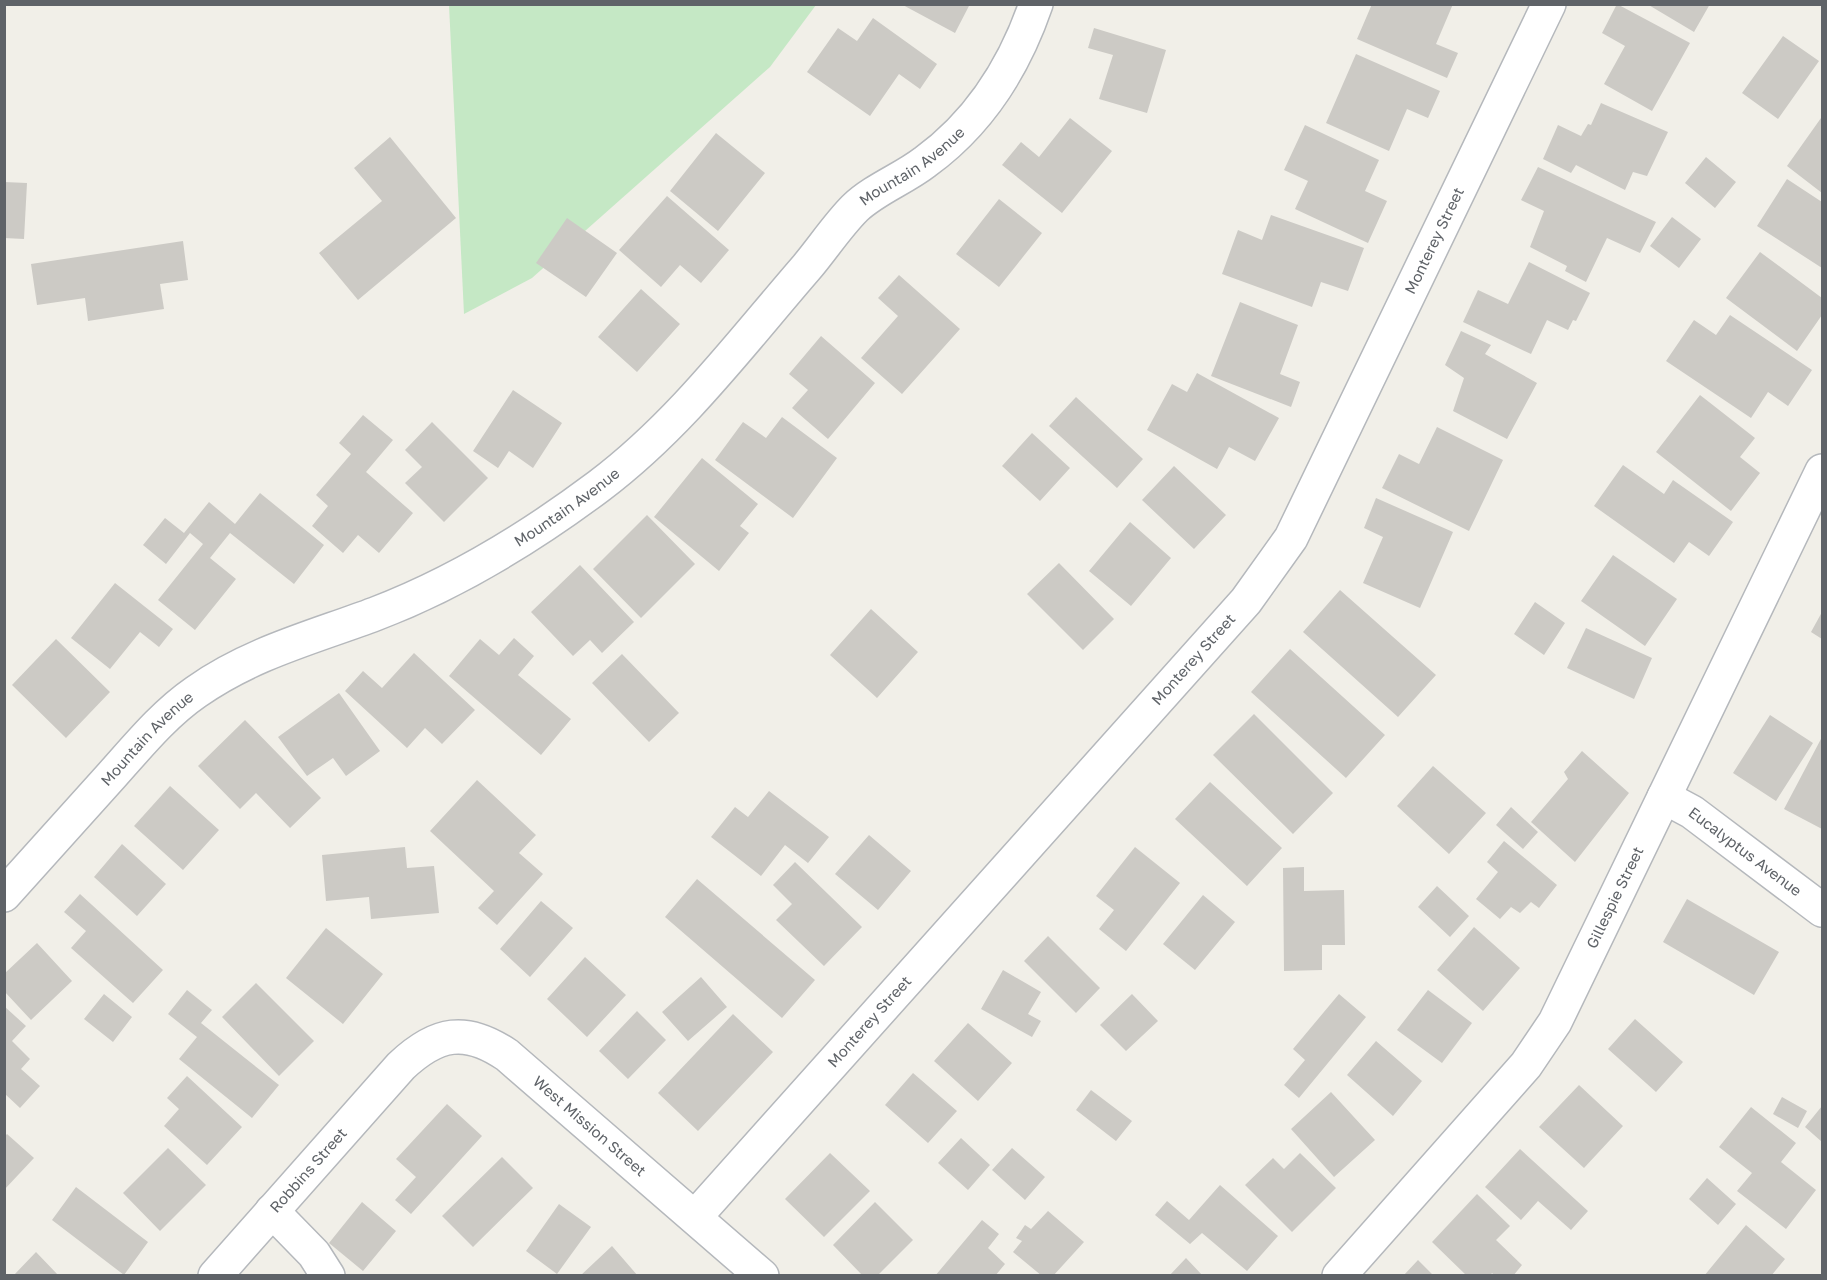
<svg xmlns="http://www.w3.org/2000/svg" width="1827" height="1280" viewBox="0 0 1827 1280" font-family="'Golos Text',sans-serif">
	<rect width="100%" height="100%" fill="#f1efe8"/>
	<path fill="#c5e8c5" d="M449 5H816L770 67 532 278 464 314Z"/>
	<path fill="#cccac5" d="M901 4H970L955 33Z
		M1372 4H1453L1436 44 1458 53 1447 78 1357 39Z
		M1617 4 1690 43 1652 111 1604 84 1625 46 1602 33Z
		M1647 4H1710L1694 32Z
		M873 18 937 64 920 89 899 74 870 116 807 72 838 28 857 41Z
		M1094 28 1166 50 1147 113 1099 99 1113 55 1088 48Z
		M1783 36 1819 61 1778 119 1742 93Z
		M1356 54 1440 91 1428 118 1407 109 1389 151 1326 123Z
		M1601 103 1668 132 1647 176 1633 172 1625 190 1576 165 1571 173 1543 159 1558 125 1581 136 1588 124 1591 125Z
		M1070 118 1112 151 1062 213 1002 165 1021 142 1039 157Z
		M1821 118 1822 120V193L1787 166Z
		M1305 125 1379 160 1365 191 1387 201 1368 243 1295 209 1308 181 1284 170Z
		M716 133 765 173 718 231 670 191Z
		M390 137 456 218 358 300 319 253 382 201 354 168Z
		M1706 157 1736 182 1715 208 1685 183Z
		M1538 167 1656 222 1640 253 1607 238 1586 282 1565 271 1567 266 1530 247 1544 211 1521 200Z
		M1787 179 1822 202V268L1757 226Z
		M4 182 27 183 24 239 4 238Z
		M667 196 729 250 701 283 680 265 661 287 619 250Z
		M999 199 1042 233 999 287 956 254Z
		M1271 215 1364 248 1348 291 1321 282 1312 307 1222 274 1238 230 1262 240Z
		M1672 217 1701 239 1679 268 1650 246Z
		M567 218 617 253 586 297 536 263Z
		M183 241 188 280 160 284 164 309 88 321 85 298 37 305 31 264Z
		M1760 252 1822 298V315L1797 351 1726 298Z
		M1529 262 1590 293 1576 321 1573 320 1568 330 1547 320 1531 354 1463 322 1478 290 1508 304Z
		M899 275 960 329 902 394 861 358 898 316 878 298Z
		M641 289 680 324 637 372 598 337Z
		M1240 302 1298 325 1280 374 1300 382 1291 407 1211 376Z
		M1730 315 1812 370 1788 406 1768 392 1751 418 1666 361 1694 320 1716 335Z
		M1461 331 1491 345 1485 354 1537 383 1507 439 1453 411 1464 378 1445 365Z
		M821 336 875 383 828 439 792 408 808 390 789 374Z
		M1197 373 1279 418 1255 461 1229 447 1217 469 1147 430 1172 384 1187 392Z
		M513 390 562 423 533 468 509 451 498 468 473 451Z
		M1700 395 1755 438 1740 457 1760 473 1731 511 1656 452Z
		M1076 397 1143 459 1117 488 1049 426Z
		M363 415 393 440 366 472 413 513 379 553 358 535 343 553 312 526 328 506 316 495 351 454 339 443Z
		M782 417 837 458 793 518 715 460 743 422 766 438Z
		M432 422 488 478 444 522 405 483 422 467 405 450Z
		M1437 427 1503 460 1469 531 1382 488 1399 454 1419 464Z
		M1032 433 1070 468 1040 501 1002 466Z
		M702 458 758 504 740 526 749 533 719 571 654 517Z
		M1623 465 1664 494 1673 480 1733 522 1709 556 1689 542 1674 563 1594 506Z
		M1174 466 1226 515 1194 549 1142 500Z
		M260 493 324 545 294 584 230 533 210 558 236 579 195 630 158 600 203 544 190 533 166 564 143 545 165 518 184 533 209 502 235 524Z
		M1376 498 1453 532 1420 608 1363 583 1383 537 1364 528Z
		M647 515 695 564 641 618 593 569Z
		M1130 522 1171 558 1131 606 1089 571Z
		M1613 555 1677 599 1645 646 1581 601Z
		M1059 563 1114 619 1083 650 1027 594Z
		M580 565 634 622 602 653 590 640 573 656 531 612Z
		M115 583 173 629 159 647 140 632 110 669 71 638Z
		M1340 590 1436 675 1398 717 1303 632Z
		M1535 602 1565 623 1544 655 1514 634Z
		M871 609 918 652 877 698 830 655Z
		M1822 612V639L1811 632Z
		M1586 628 1652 658 1634 699 1567 668Z
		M514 638 534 656 518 675 571 719 541 755 449 676 480 639 499 655Z
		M56 639 110 692 66 738 12 685Z
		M1290 649 1385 735 1346 778 1251 692Z
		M414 653 475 710 442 744 425 728 407 748 345 691 363 671 382 688Z
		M622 654 679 713 649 742 592 683Z
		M339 693 380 751 346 776 333 758 307 776 278 737Z
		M1254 714 1333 793 1293 834 1213 755Z
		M1770 715 1813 743 1776 801 1733 773Z
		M245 720 321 798 290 828 256 793 240 809 198 766Z
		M1822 737V829L1784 809Z
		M1582 751 1629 793 1575 862 1531 822 1568 779 1564 772Z
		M1433 766 1486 813 1449 854 1397 806Z
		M477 780 536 835 519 853 543 874 497 925 478 908 494 891 430 831Z
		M1210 782 1282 848 1247 886 1175 819Z
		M170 786 219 830 183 870 134 826Z
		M769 791 829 837 808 863 785 845 761 876 711 837 735 807 748 817Z
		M1511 807 1538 832 1523 849 1496 825Z
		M869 835 911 871 878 910 835 874Z
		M1504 841 1557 885 1539 908 1531 902 1520 913 1511 907 1500 919 1476 899 1498 872 1487 862Z
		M122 844 166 884 137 916 94 877Z
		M405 847 407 868 434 866 439 913 371 919 369 897 326 901 322 855Z
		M1135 847 1180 883 1126 951 1099 929 1114 910 1096 896Z
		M795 862 862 927 824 966 776 920 792 904 773 885Z
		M1304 867V891L1344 890 1345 945H1322V970L1284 971 1283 868Z
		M697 879 815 980 782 1018 665 917Z
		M1437 886 1469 916 1450 937 1418 907Z
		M80 894 163 970 133 1003 71 948 86 931 64 912Z
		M1203 895 1235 922 1195 970 1163 944Z
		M1687 899 1779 952 1754 995 1663 942Z
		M541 901 573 928 530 977 500 949Z
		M1474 927 1520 968 1483 1011 1437 970Z
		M326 928 383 974 343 1024 286 978Z
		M1048 936 1100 988 1076 1013 1024 961Z
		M37 943 72 981 31 1020 4 991V974Z
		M585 957 626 995 587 1037 547 999Z
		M1003 970 1041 992 1028 1014 1041 1021 1032 1037 981 1009Z
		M701 977 727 1007 688 1041 662 1012Z
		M256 983 314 1041 279 1076 222 1017Z
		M187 990 212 1010 201 1023 279 1085 252 1118 179 1059 197 1037 168 1014Z
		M1428 990 1472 1023 1442 1063 1397 1030Z
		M104 994 132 1017 113 1042 84 1019Z
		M1132 994 1158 1021 1126 1051 1100 1025Z
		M1339 994 1366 1017 1299 1098 1284 1085 1305 1060 1293 1049Z
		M4 1006 26 1026 12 1041 30 1059 21 1069 40 1086 20 1108 4 1093Z
		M637 1011 666 1040 628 1079 599 1051Z
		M733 1014 773 1052 698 1131 658 1093Z
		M1635 1019 1683 1062 1656 1092 1608 1049Z
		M968 1023 1012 1063 978 1101 934 1061Z
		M1376 1041 1422 1081 1393 1116 1347 1075Z
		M913 1073 957 1111 928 1143 885 1105Z
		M187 1076 242 1127 207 1165 164 1126 179 1109 167 1098Z
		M1579 1085 1623 1126 1584 1168 1539 1127Z
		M1091 1090 1132 1121 1116 1141 1076 1110Z
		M1331 1092 1375 1140 1334 1177 1291 1129Z
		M1782 1097 1807 1111 1798 1128 1773 1114Z
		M447 1104 482 1136 411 1214 395 1200 416 1177 396 1159Z
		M1822 1106V1142L1805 1127Z
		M1751 1107 1796 1143 1781 1162 1816 1190 1786 1229 1737 1191 1752 1173 1719 1147Z
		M7 1134 34 1158 4 1190V1137Z
		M961 1138 990 1165 968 1190 938 1163Z
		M168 1148 206 1185 160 1231 123 1193Z
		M1012 1148 1045 1177 1025 1200 992 1170Z
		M1520 1149 1588 1211 1571 1230 1538 1201 1521 1220 1485 1187Z
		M830 1153 870 1191 824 1237 785 1199Z
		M1300 1153 1336 1188 1292 1232 1245 1185 1273 1158 1284 1169Z
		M502 1157 533 1188 473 1247 442 1216Z
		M1707 1178 1736 1204 1718 1225 1689 1199Z
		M1220 1185 1278 1236 1247 1271 1202 1233 1190 1244 1155 1215 1167 1201 1189 1220Z
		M76 1187 148 1242 124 1275 52 1220Z
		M1477 1194 1510 1226 1496 1240 1522 1265 1513 1276H1495L1492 1273 1490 1276H1467L1432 1242Z
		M362 1202 396 1231 363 1271 329 1243Z
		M875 1202 913 1240 877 1276H863L833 1245Z
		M559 1204 591 1227 557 1274 526 1251Z
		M1048 1211 1084 1242 1053 1276H1042L1013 1252 1022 1241 1016 1238 1025 1225 1031 1229Z
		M982 1220 999 1234 988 1248 1005 1264 995 1276H935Z
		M1746 1225 1785 1259 1771 1276H1704Z
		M612 1246 638 1276H580Z
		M36 1252 59 1276H13Z
		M1186 1258 1203 1276H1169Z
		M1418 1260 1434 1276H1403Z"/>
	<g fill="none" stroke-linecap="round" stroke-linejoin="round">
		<defs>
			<g id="minor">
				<path id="s1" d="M1664 797 1692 812 1822 910"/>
				<path id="s2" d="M4 895C40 855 76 815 112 775 138 746 164 714 196 692 251 653 314 637 375 614 456 583 531 537 599 486 680 425 741 343 806 268 823 248 837 226 855 208 875 189 903 179 925 162 980 122 1014 68 1036 4"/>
				<path d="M272 1211 314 1254 328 1276"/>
				<path id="s3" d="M695 1217 1246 601 1291 538 1549 4"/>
				<path id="s4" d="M215 1276 401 1066C437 1032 466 1027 507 1055L762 1276"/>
				<path id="s5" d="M1339 1276 1526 1065 1555 1022 1822 471"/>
			</g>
		</defs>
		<use href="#minor" stroke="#b5b8bc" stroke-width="36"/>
		<use href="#minor" stroke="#fff" stroke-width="33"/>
	</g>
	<g text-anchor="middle" stroke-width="5" stroke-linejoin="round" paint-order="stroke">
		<g font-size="15" fill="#5f6368" stroke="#fff">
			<text dy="5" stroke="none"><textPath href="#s2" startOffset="1184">Mountain Avenue</textPath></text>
			<text dy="5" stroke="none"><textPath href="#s3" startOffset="1234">Monterey Street</textPath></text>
			<text dy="5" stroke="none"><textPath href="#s2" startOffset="696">Mountain Avenue</textPath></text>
			<text dy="5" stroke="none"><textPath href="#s3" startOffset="748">Monterey Street</textPath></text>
			<text dy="5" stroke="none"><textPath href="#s2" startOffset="212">Mountain Avenue</textPath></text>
			<text dy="5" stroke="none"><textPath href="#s1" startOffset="98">Eucalyptus Avenue</textPath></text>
			<text dy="5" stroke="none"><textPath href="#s5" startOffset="472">Gillespie Street</textPath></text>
			<text dy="5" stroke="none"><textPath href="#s3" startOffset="262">Monterey Street</textPath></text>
			<text dy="5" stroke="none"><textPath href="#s4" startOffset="508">West Mission Street</textPath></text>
			<text dy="5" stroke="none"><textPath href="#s4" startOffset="141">Robbins Street</textPath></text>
		</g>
	</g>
	<rect width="1827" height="1280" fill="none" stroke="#5f6368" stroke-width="12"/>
</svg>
